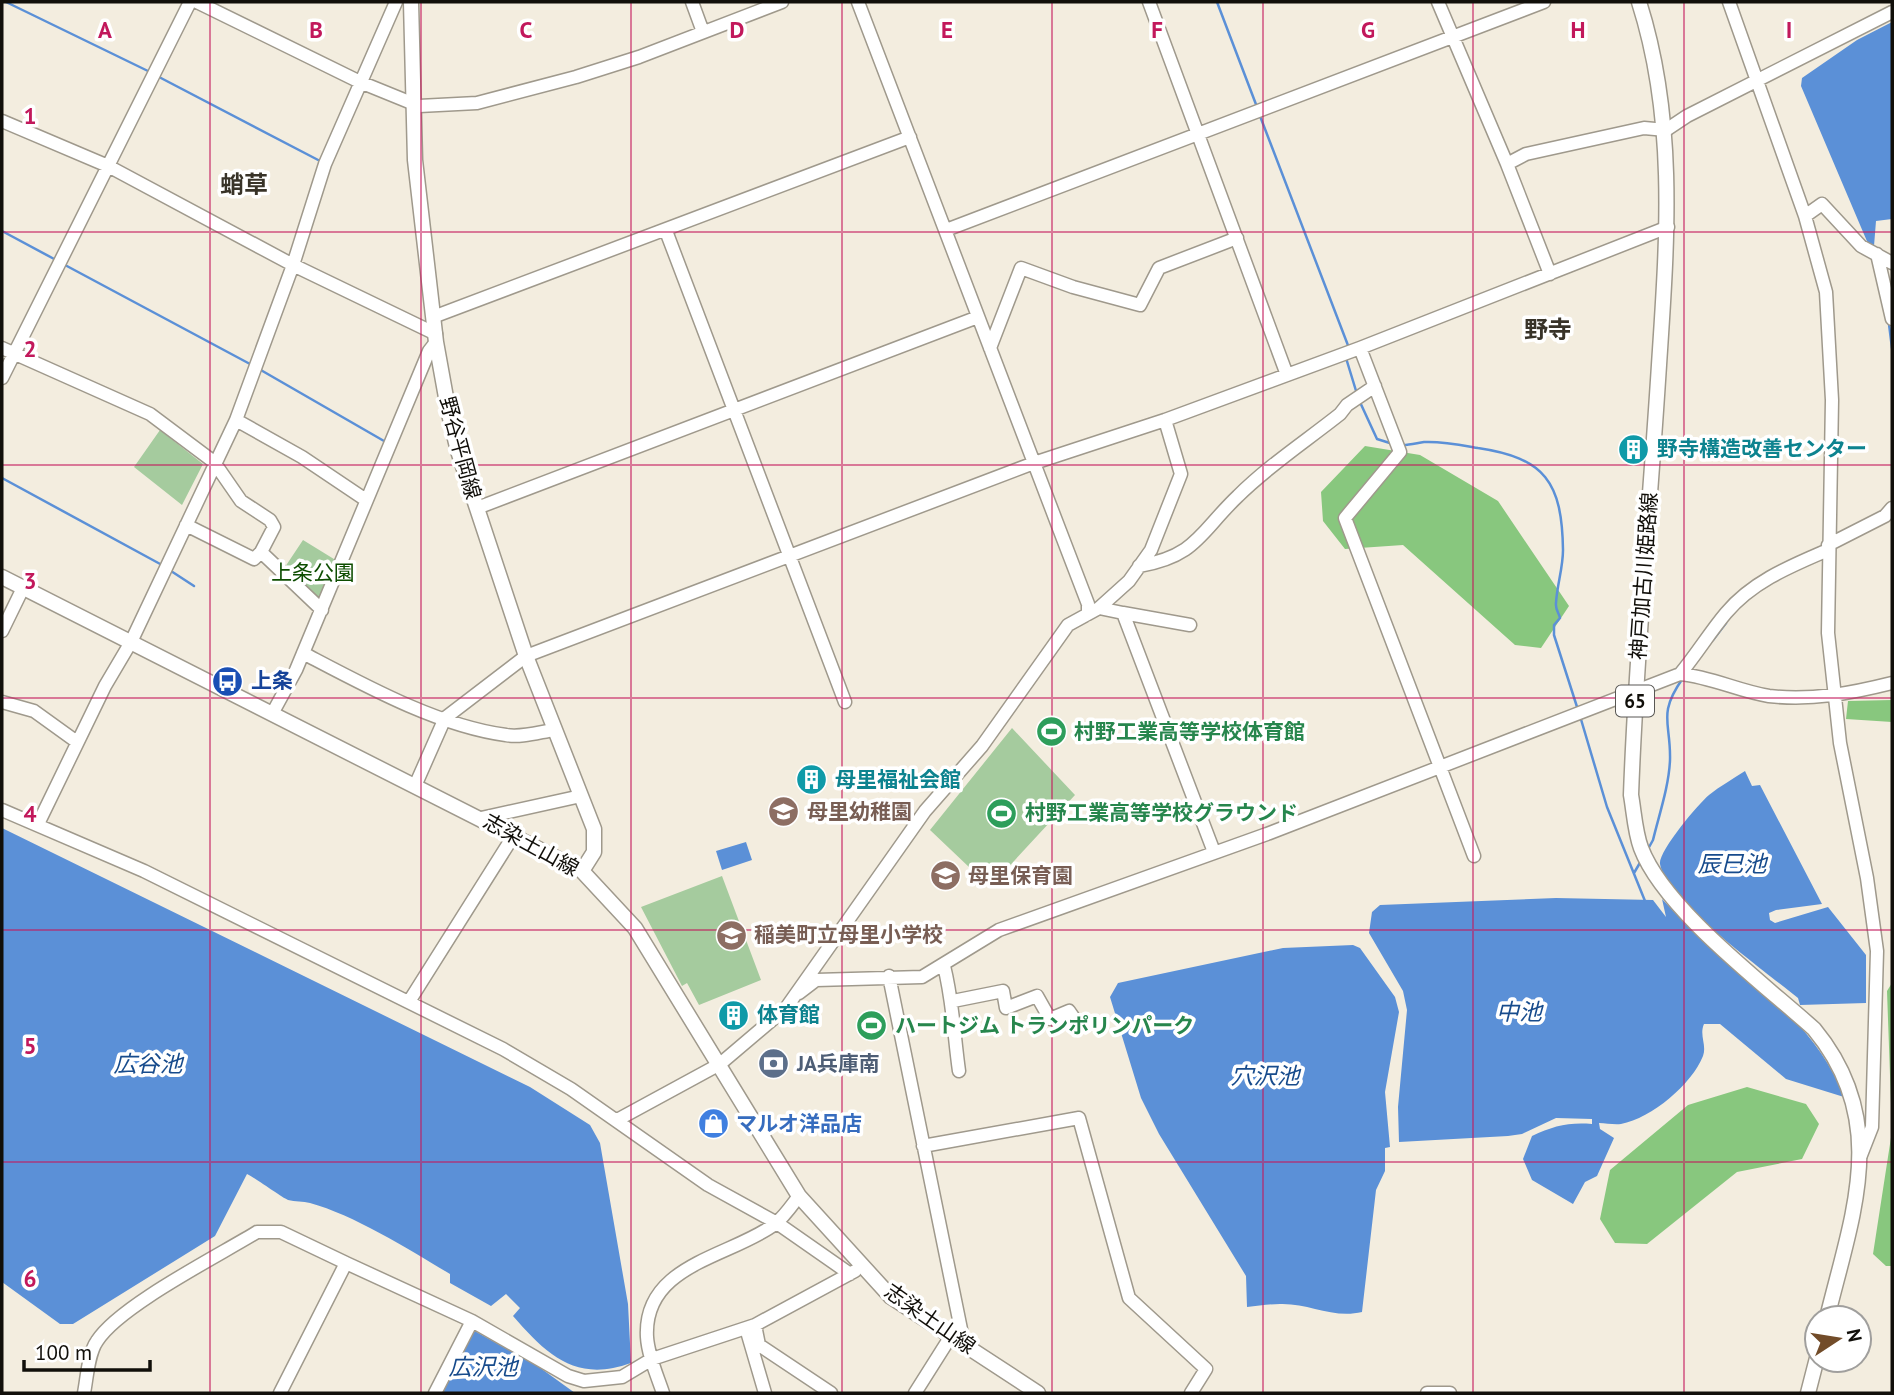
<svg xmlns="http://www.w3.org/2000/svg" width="1894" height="1395" viewBox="0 0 1894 1395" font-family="'PT Sans','Noto Sans JP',sans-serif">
	<rect width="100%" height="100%" fill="#f3eddf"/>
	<path fill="#a5cb9e" d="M160 430 203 464 182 505 134 467Z
		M303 540 342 564 322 610 281 573Z
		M1012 728 1075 795 990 887 930 830Z
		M722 876 761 980 699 1005 687 983 682 986 641 907Z"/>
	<path fill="#88c77e" d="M1365 446 1420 455 1498 501 1569 606 1541 648 1515 645 1403 545 1345 549 1323 521 1321 492Z
		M1892 700V722L1846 719 1848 701Z
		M1892 983V1266H1886L1873 1254 1892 1131 1887 991Z
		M1747 1087 1806 1104 1819 1124 1802 1159 1737 1172 1647 1244 1615 1243 1600 1219 1610 1170 1688 1105Z"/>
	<path fill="#5b90d7" d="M1892 22V219L1876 221 1874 246H1869L1801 86 1802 78 1857 40Z
		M1745 771 1752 786 1760 785 1822 904 1776 910 1769 913 1770 920 1775 923 1828 907 1866 955V1003L1800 1005 1798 998C1768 973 1666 901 1660 864 1658 852 1698 804 1709 795 1720 786 1733 779 1745 771Z
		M2 828 530 1087 590 1125 600 1143 628 1304 631 1363C576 1383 547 1355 513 1316L520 1308 506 1294 491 1306 450 1283V1274C410 1250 354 1215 310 1203 303 1201 295 1202 288 1200 281 1197 257 1179 247 1174L215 1236 73 1324H60L2 1282Z
		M746 842 752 860 722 870 716 851Z
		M1556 898 1653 900 1666 917 1662 899C1722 966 1811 1009 1844 1097L1786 1079 1720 1024H1704C1699 1035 1707 1045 1703 1056 1692 1084 1652 1118 1621 1124 1614 1125 1606 1123 1599 1123L1600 1129 1614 1138 1597 1176 1585 1182 1573 1204 1532 1180 1523 1159 1532 1136C1553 1126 1569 1122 1592 1124V1119L1556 1118 1522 1134 1508 1136 1399 1142 1398 1107 1407 1010 1403 991 1369 933 1372 912 1380 905Z
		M1353 945 1360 948 1395 997 1399 1012 1385 1092 1390 1147 1385 1148V1171L1376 1190 1362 1312C1333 1319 1309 1303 1280 1304 1270 1304 1258 1306 1247 1307L1246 1276 1159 1134 1141 1098 1110 997 1118 983 1283 948Z
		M473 1330 539 1367 575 1393H440Z"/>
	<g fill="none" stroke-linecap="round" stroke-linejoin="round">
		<path stroke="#5b90d7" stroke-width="2.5" d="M6 2 150 72
			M1217 2 1257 107
			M159 77 322 162
			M1260 116 1349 348
			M2 231 56 260
			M65 265 250 364
			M1889 324 1892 348
			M1346 358 1357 394
			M259 369 384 441
			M1359 400 1377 439 1393 444
			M1403 445C1410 445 1417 443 1424 442 1442 441 1461 445 1478 448 1545 458 1562 482 1563 550 1563 568 1557 585 1556 603 1555 609 1559 613 1560 618L1554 625V635L1578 710
			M2 478 162 565
			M171 571 194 586
			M1713 640 1726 623
			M1580 716 1607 807 1645 901
			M1648 849 1653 840C1659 815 1669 786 1670 760 1671 722 1657 715 1683 678
			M1634 873 1641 861"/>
		<defs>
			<path id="minor" d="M197 2 360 82 419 106 477 103 576 77 639 57 782 2
				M692 2 703 32
				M858 2 1060 531 1088 604V614
				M1149 2 1287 375
				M1438 2 1507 164 1550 274
				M1729 2 1805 216 1826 292 1832 400 1828 633 1840 743 1867 878 1877 951 1872 1127 1861 1155
				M2 121 108 166 293 265 436 334
				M1507 164 1526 154 1644 128 1666 130 1687 116 1892 12
				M1805 216 1822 204 1861 246 1892 263
				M946 230 1544 2
				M666 231 845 702
				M1877 254 1892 319
				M433 317 910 137
				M2 348 150 414 214 462 241 501 270 520 274 527 261 552 322 610
				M990 348 1021 268 1073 287 1140 305 1159 268 1237 238
				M1360 348 1400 452 1345 518 1474 856
				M2 378 190 2
				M236 420 302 457 366 500
				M477 508 978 317
				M186 525 254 559 261 552
				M1828 545 1885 516 1892 508
				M1139 566C1197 556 1200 532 1238 496 1268 466 1306 441 1340 414L1347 405 1375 386
				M1099 608 1123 613 1214 852
				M1123 613 1190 625
				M2 631 23 588
				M303 653C364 685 438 726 506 735 521 738 540 732 554 730
				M1680 674C1696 655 1710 632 1726 613 1753 581 1791 566 1828 550
				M2 702 34 711 77 742
				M272 714 296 670 429 351 436 342
				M415 786 445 718 526 656 1034 463 1165 420 1360 348 1668 227
				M2 810 144 871 503 1049 571 1089 708 1185 777 1223 850 1274
				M481 818 581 796
				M38 824 105 686 131 642 236 420 293 265 325 164 396 2
				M944 966C953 1001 954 1036 959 1071
				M889 976 964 1344
				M799 993 816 980 922 977 999 930 1267 834 1680 674C1712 677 1738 691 1769 696 1812 701 1852 693 1892 683
				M410 1000 514 835
				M953 1001 1003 991 1006 1008 1037 996 1050 1019 1069 1011 1078 1024
				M617 1120 720 1064 786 1008 925 811 982 746 1068 625 1099 608 1129 581 1151 550 1181 474 1165 420
				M923 1146 1079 1118 1129 1298 1206 1369 1191 1393
				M346 1263 472 1321 568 1376 584 1381 622 1377 652 1359 755 1325 855 1271
				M755 1325 759 1345 831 1393
				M748 1335 765 1393
				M84 1393C87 1378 88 1354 97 1341 119 1306 218 1256 257 1232H281L346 1263 280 1393
				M435 1393 472 1321
				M663 1393C657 1375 648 1355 647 1337 643 1264 731 1257 775 1224 784 1217 792 1205 799 1196
				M915 1393 951 1336
				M1427 1393H1450"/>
			<path id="major" d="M411 2 415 160 436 342 449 414 458 451 526 656 594 829V852L582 871
				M1639 2C1677 121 1667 243 1659 365 1650 509 1636 652 1631 795 1634 812 1635 832 1641 848 1664 909 1764 984 1814 1029 1891 1122 1852 1215 1827 1318
				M2 577 582 871 635 928 799 1196 891 1297 1038 1393
				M1808 1393 1817 1358"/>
		</defs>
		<use href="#minor" stroke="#9f998c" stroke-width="15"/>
		<use href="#major" stroke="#9f998c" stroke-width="17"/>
		<use href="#minor" stroke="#fff" stroke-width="12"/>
		<use href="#major" stroke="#fff" stroke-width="14"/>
	</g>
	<path fill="none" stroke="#c2185b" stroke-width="2" stroke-opacity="0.55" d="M210 2V1393M421 2V1393M631 2V1393M842 2V1393M1052 2V1393M1263 2V1393M1473 2V1393M1684 2V1393M2 232H1892M2 465H1892M2 698H1892M2 930H1892M2 1162H1892"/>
	<defs>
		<symbol id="building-disc" viewBox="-11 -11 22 22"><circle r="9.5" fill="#0f9aa8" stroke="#fff"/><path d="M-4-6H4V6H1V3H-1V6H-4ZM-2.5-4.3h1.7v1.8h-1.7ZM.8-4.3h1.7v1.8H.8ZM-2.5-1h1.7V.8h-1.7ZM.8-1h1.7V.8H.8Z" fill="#fff"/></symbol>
		<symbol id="bus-disc" viewBox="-11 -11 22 22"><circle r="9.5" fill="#1a4fb4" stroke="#fff"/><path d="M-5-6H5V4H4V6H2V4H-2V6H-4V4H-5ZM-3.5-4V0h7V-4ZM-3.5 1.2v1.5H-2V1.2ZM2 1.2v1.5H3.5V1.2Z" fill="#fff"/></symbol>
		<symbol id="stadium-disc" viewBox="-11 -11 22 22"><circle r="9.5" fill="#2e9e5b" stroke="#fff"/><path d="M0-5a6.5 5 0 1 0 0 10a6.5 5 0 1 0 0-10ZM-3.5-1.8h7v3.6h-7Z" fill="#fff"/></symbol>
		<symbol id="school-disc" viewBox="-11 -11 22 22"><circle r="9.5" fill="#8d6e63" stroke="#fff"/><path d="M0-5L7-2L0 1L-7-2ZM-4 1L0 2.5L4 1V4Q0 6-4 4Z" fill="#fff"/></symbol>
		<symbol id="bank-disc" viewBox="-11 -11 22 22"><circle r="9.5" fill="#5c6f8a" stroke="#fff"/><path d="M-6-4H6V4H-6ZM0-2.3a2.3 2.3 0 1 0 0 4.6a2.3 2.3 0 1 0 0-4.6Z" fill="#fff"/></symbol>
		<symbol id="shop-disc" viewBox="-11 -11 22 22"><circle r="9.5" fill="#3f7fe0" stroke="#fff"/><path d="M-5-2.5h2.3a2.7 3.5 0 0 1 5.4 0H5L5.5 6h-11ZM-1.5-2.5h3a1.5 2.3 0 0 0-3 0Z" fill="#fff"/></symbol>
	</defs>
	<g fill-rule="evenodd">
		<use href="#building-disc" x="1616" y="432" width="35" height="35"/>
		<use href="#bus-disc" x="210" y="664" width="35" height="35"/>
		<use href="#stadium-disc" x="1034" y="714" width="35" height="35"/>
		<use href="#building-disc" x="794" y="762" width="35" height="35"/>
		<use href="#school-disc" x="766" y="794" width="35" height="35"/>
		<use href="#stadium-disc" x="984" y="796" width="35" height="35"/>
		<use href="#school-disc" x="928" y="858" width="35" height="35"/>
		<use href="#school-disc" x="714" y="918" width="35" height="35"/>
		<use href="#building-disc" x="716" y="998" width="35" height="35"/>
		<use href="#stadium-disc" x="854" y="1008" width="35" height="35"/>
		<use href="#bank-disc" x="756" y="1046" width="35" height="35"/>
		<use href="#shop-disc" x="696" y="1106" width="35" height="35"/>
	</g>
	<g text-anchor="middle" stroke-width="7" stroke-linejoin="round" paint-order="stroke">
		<rect fill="#fff" stroke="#585754" stroke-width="2" x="1616" y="685.5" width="38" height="31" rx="5"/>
		<g font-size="19" font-weight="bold" fill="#110f0a">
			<text x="1635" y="708">65</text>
		</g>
		<g font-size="21" fill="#110f0a" stroke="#fff">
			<text transform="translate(460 448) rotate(75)" y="7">野谷平岡線</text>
			<text transform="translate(1644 576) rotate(-86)" y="7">神戸加古川姫路線</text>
			<text transform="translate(531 845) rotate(29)" y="7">志染土山線</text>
			<text transform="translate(930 1319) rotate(35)" y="7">志染土山線</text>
		</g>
		<g font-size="21" font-weight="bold" fill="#0d838f" stroke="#fff" text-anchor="start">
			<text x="1657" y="456">野寺構造改善センター</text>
			<text x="835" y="787">母里福祉会館</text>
			<text x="757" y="1022">体育館</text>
		</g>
		<g font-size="21" fill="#0d4d00" stroke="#fff">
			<text x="313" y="580">上条公園</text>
		</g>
		<g font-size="21" font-weight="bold" fill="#164399" stroke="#fff" text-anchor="start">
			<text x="251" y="688">上条</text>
		</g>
		<g font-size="21" font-weight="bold" fill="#27864d" stroke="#fff" text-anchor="start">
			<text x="1074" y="739">村野工業高等学校体育館</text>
			<text x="1025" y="820">村野工業高等学校グラウンド</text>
			<text x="895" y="1033">ハートジム トランポリンパーク</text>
		</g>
		<g font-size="21" font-weight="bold" fill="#785e54" stroke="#fff" text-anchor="start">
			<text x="807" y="819">母里幼稚園</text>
			<text x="968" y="883">母里保育園</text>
			<text x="754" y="942">稲美町立母里小学校</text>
		</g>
		<g font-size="21" font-weight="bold" fill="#4e5e75" stroke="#fff" text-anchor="start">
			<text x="797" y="1071">JA兵庫南</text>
		</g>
		<g font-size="21" font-weight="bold" fill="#366cbe" stroke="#fff" text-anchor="start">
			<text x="736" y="1131">マルオ洋品店</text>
		</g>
		<g font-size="23" font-style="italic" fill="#174b8c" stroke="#fff">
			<text x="1732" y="872">辰巳池</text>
			<text x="1519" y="1020">中池</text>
			<text x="148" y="1072">広谷池</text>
			<text x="1265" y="1084">穴沢池</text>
			<text x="483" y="1375">広沢池</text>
		</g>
		<g font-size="24" font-weight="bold" fill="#383328" stroke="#fff">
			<text x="244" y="193">蛸草</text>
			<text x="1548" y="338">野寺</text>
		</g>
	</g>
	<g font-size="23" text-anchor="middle" font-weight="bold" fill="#c2185b" stroke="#fff" stroke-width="7" stroke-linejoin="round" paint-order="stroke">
		<text x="105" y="38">A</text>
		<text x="316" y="38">B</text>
		<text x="526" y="38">C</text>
		<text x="737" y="38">D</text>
		<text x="947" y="38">E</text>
		<text x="1157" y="38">F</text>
		<text x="1368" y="38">G</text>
		<text x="1578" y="38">H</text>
		<text x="1789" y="38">I</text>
		<text x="30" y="124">1</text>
		<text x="30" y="357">2</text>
		<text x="30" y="589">3</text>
		<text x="30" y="822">4</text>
		<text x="30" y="1054">5</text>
		<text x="30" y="1287">6</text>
	</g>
	<rect width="1894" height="1395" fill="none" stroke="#110f0a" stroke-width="7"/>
	<g transform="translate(1838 1339) rotate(78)"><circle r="33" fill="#ffffff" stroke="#a09f9d" stroke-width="2"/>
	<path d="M0-5L12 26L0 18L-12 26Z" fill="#724c29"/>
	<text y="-10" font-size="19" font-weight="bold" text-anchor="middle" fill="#110f0a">N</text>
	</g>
	<path d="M24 1360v10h126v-10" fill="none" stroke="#110f0a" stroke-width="3.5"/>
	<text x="35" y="1360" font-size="21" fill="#110f0a" stroke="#ffffff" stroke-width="5" paint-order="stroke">100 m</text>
</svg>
